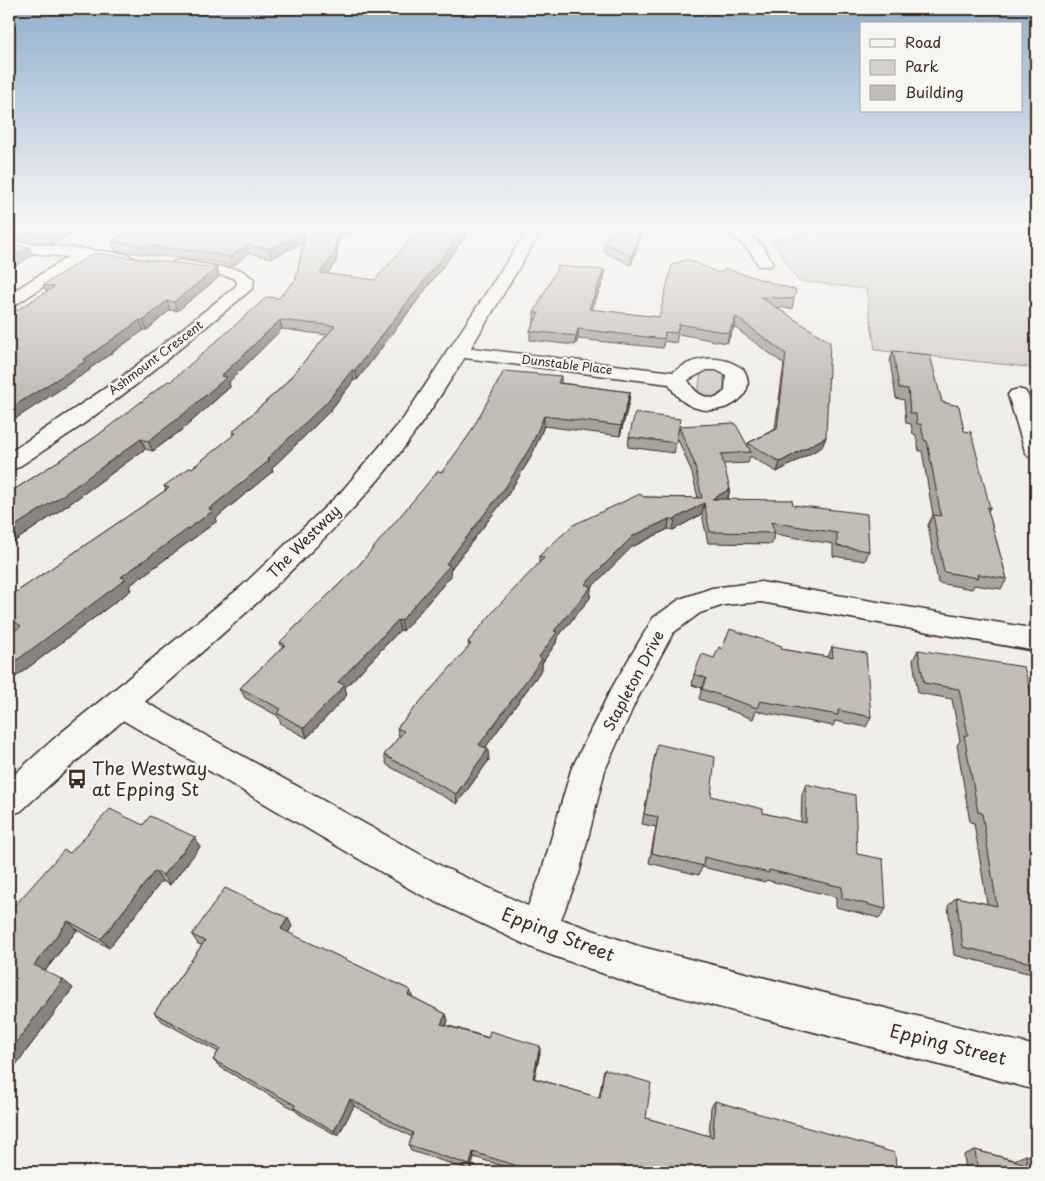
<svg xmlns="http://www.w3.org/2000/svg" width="1045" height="1181" viewBox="0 0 1045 1181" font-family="'Playpen Sans',sans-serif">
	<rect width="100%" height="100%" fill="#efeeea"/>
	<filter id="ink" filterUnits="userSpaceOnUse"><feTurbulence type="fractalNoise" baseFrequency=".02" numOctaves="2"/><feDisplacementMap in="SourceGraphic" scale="10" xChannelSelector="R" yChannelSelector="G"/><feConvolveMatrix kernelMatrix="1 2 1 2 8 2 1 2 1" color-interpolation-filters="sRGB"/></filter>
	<g filter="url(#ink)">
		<path fill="#d4d1cc" stroke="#887e75" d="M869 228H1036V368L875 350 866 289 798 281 772 239Z
			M709 368 724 372V394L715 399 702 396 698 392 701 373Z"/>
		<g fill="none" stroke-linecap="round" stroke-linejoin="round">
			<defs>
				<path id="street" d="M724 228H740L762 245 773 263 771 266H759L750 251Z
					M9 241 127 254 135 259 127 264 87 259 15 305 9 306V294L68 257 9 251Z
					M179 260 241 270 254 279 253 288 137 384 78 428 17 468 9 470V453L123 376 236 286 237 281 231 277 173 268 171 265 173 262Z
					M456 346 673 372C695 356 720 353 743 369 767 404 693 433 669 384L449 356 446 352 449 348ZM707 370H716L726 375 725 391 716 398C702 398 694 392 688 380Z
					M1018 389 1025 391C1039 410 1036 435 1036 458L1028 456 1025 451 1008 395 1011 391Z
					M761 582 1036 629V651L761 602 724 605 700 613 673 633 635 703 605 770 579 874 561 919 638 946 1036 1046V1090L638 986 537 950 417 893 109 712 104 703 109 694 120 690 131 694 443 867 528 906 541 874 571 770 610 691 653 618 680 599 712 588Z"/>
				<path id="secondary" d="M529 228H543C487 319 430 426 357 504 254 615 133 708 21 811L9 815V779L57 736 242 586 341 492 403 419Z"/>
			</defs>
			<use href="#street" stroke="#3b2a1e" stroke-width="3"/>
			<use href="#secondary" stroke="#3b2a1e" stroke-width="3"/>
			<use href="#street" fill="#f6f6f2" fill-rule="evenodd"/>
			<use href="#secondary" fill="#f6f6f2" fill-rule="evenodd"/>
		</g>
		<path fill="#a7a39d" stroke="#3b2a1e" d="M9 228H80L52 244 9 240Z
			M134 228H361L339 238 336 262 327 274 375 280 421 228H471L463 240 357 380H354L329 412 272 468 273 471 216 518 217 521 129 586 131 590 9 682V635L16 629 9 624V597L166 490 164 486 192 468 233 436 232 432 282 387 327 335 282 329 229 382 230 387 183 429 153 451 145 449 68 505 9 545V493L94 438 170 382 279 298 296 279 303 243 271 258 249 253 233 266 215 262 115 251 112 242Z
			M641 228V237L631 265 604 252V243Z
			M217 268 219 277 177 311 170 310 147 330H144L89 369 90 370 43 285Z
			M604 270V279L592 310 659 317 719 273 794 299 792 309 777 307 826 437 822 447 777 472 750 456 748 463 723 464 730 489 728 499 793 505 869 551 865 561 833 556V544L774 534 772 544 708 543 702 514 673 530 668 529 632 547 591 588 590 598 557 638 556 643 542 663V669L485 748 489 760 457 804 387 765 384 755 399 737 397 728 469 647 468 642 539 564V556L644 497 698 498 692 473 677 437 674 453 628 447 629 437 679 426 748 447V443L775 429 784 364 734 327 727 343 678 334 676 343 664 341 663 348 578 339 575 345 530 340V331L534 322V313Z
			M893 351 942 402 964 431 990 508 988 511 1007 579 1001 589 974 585 972 589 938 583 928 525 933 515 922 451H919L916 435 913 434 911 424 906 423 904 400 896 398 890 361Z
			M561 376V383L630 392 629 402 620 436 544 426 531 457 507 496 450 570 451 576 403 631 400 630 345 688 347 695 307 738 281 724 278 716 245 698 240 688 282 648 280 642 359 565 442 472Z
			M832 647 871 717 866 727 835 721 833 726 756 711 753 719 699 699 702 688 692 685 694 674 714 658 722 649H781L828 657Z
			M918 650 1036 711V975L954 955 948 906 956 897 987 904 974 823 970 822 957 745 960 741 952 699 918 693 913 660Z
			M655 754 711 796 763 813 801 822 802 794 806 784 857 854 886 909 879 918 836 907V897L766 880 765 882 702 867 699 875 649 863 656 827 642 824Z
			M143 825 195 837 200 847 170 885 162 881 109 948 77 930 45 971 73 988 9 1074V912L70 853Z
			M292 926 288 933 410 990 412 997 446 1014 448 1021 446 1025 540 1053 534 1078 599 1098 604 1069 646 1118 709 1136 711 1107 715 1101 896 1172H521L474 1157 471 1170 411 1151 409 1145 412 1137 354 1106 338 1136 299 1114 294 1109 220 1067 213 1060 218 1052 162 1021 154 1013 202 945 198 944 192 935Z
			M975 1150 1014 1160 1026 1155 1036 1172H966L964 1155Z"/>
		<path fill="#888480" stroke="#3b2a1e" d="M62 228H80L52 244 49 235Z
			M341 228H361L339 238 336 262 321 283 320 273 338 230Z
			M465 228H471L463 240 357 380 355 370Z
			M641 228V237L631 265 632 256Z
			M305 233 307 242 271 258 269 249Z
			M246 245 249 253 233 266 230 257Z
			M29 247 33 255 9 270V258Z
			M217 268 219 277 177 311 174 302Z
			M604 270V279L588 319 589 309Z
			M167 301 170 310 147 330 143 321Z
			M736 317 734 327 727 343 729 333Z
			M140 320 144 330 89 369 90 370 9 423V409L83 360Z
			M280 320 282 329 229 382 230 387 183 429 153 451 148 441 221 376Z
			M578 329V339L575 345 576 336Z
			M352 370 354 380 329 412 272 468 273 471 216 518 217 521 129 586 131 590 9 682V666L121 577 209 509 267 459Z
			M630 392 629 402 620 436 621 426Z
			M544 416V426L531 457 507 496 450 570 451 576 403 631 401 621 446 564Z
			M826 437 822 447 777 472 780 462Z
			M141 439 145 449 68 505 9 545V530Z
			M730 489 727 500 712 499Z
			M704 503 702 514 673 530 675 519Z
			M669 519 668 529 632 547 591 588 590 598 557 638 556 643 542 663V669L480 755 479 745 539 657 554 631 585 584 633 536Z
			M398 620 400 630 345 688 347 695 307 738 304 728 338 682Z
			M488 749 489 760 457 804 456 794Z
			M195 837 200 847 170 885 163 875Z
			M155 871 162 881 109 948 101 939Z
			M288 918 292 926 285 938 281 929Z
			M68 921 77 930 43 973 34 965Z
			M63 980 73 988 9 1074V1052Z
			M410 990 413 998 408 995Z
			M446 1014 448 1021 443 1031 441 1024Z
			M540 1046V1053L533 1085V1078Z
			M350 1099 354 1106 338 1136 334 1131Z
			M473 1152 474 1157 471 1170 470 1165Z"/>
		<path fill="#c2bdb7" stroke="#3b2a1e" d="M9 228H62L49 235 9 231Z
			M134 228H341L338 230 335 253 320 273 375 280 421 228H465L355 370H352L327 402 267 459 270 460 209 509 213 511 121 577 126 579 9 666V635L21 626 9 618V597L169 488 164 486 189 468H192L236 433 232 432 282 387 335 326 280 320 221 376 227 377 179 418 148 441 141 439 63 495 9 530V498L11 497 9 496V493L94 438 168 381 170 382 267 297 279 298 296 279 305 233 269 249 246 245 230 257 213 253 112 242Z
			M611 228H641L632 256 604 243Z
			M9 244 29 247 9 258Z
			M94 253 217 268 174 302 167 301 143 321 140 320 83 360 86 361 9 409V315L54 287 43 285Z
			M687 259 719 273 726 269 796 290 794 299 760 297 830 342 826 437 780 462 748 443 777 429 786 354 736 317 729 333 679 324 677 333 665 332 664 339 578 329 576 336 530 331 539 313H534L558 266 604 270 589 309 659 317 672 265Z
			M893 351 930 355 942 402 959 406 964 431 971 432 990 508 987 507 1007 579 977 574 978 578 944 572 933 515 941 516 927 441 924 440 921 424H917L916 414 910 413 908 389 899 388Z
			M504 371 561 376 558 383 630 392 621 426 544 416 531 446 507 485 446 564 450 565 401 621 398 620 338 682 345 685 304 728 277 713 281 709 240 688 285 645 280 642 359 565 438 471 442 472 469 435Z
			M635 413 680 419 679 426 735 423 751 452 721 454 730 489 712 499 792 500 793 505 867 514 869 551 837 546V533L771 522 775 533 710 532 704 503 675 519H669L633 536 585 584 591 587 554 631 557 632 539 657 542 659 479 745 488 749 456 794 384 755 404 731 397 728 471 644 468 642 497 607 544 558 539 556 573 525 640 494 644 497 702 498 694 462 679 427 676 443 629 437Z
			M730 629 782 646 781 649 833 658 832 647 866 653 871 717 838 710V715L760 701 757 708 702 689 706 678 694 674 702 654 714 658 719 647 722 649Z
			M918 650 1024 667 1036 711V964L963 947 956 897 997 906 982 813 978 812 964 735H968L959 689 924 683Z
			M657 744 715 757 711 796 763 809V813L806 823V784L855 795 857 854 883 859 886 909 842 898V887L769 870V873L704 857 703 866 652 853 658 817 644 814Z
			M110 809 143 825 150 816 195 837 163 875 155 871 101 939 68 921 34 965 63 980 9 1052V912L64 850 70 853Z
			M225 888 288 918 281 929 410 990 408 995 446 1014 441 1024 488 1038 490 1031 540 1046 533 1078 600 1098 604 1069 651 1083 646 1118 713 1137 715 1101 895 1153 896 1172H526L527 1169 473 1152 470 1165 409 1145 413 1133 350 1099 334 1131 294 1108 295 1105 213 1060 220 1049 154 1013 205 941 192 935Z
			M975 1150 1027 1164 1026 1155 1036 1158V1172H978Z"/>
	</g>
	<linearGradient id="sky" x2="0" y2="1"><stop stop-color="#91afcc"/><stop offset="0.58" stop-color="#f8f7f6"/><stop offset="1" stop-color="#f8f7f6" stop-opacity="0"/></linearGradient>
	<rect width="1045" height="393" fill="url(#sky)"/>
	<defs>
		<symbol id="bus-bare" viewBox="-9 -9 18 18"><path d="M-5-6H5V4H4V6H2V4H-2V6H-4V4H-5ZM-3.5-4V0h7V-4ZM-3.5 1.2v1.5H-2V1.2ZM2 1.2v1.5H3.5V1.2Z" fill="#3b2a1e" stroke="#f6f6f2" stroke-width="2.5" paint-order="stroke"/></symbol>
	</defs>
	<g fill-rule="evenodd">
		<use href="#bus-bare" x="63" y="765" width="28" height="28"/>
	</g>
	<g text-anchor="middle" stroke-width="4.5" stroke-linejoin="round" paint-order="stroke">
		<g font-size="12" fill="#3b2a1e" stroke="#f6f6f2">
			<text transform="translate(156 358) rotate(-37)" y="4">Ashmount Crescent</text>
			<text transform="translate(567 365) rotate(7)" y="4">Dunstable Place</text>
		</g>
		<g font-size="15" fill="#3b2a1e" stroke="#f6f6f2">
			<text transform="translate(304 542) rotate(-45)" y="5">The Westway</text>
			<text transform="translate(634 681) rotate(-62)" y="5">Stapleton Drive</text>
		</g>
		<g font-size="18" fill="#3b2a1e" stroke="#f6f6f2" text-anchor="start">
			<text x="92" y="775">The Westway<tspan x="92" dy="21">at Epping St</tspan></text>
		</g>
		<g font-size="18" fill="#3b2a1e" stroke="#f6f6f2">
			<text transform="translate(558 935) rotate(21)" y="6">Epping Street</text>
			<text transform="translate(948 1045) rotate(14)" y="6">Epping Street</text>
		</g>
	</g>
	<rect width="1045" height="1181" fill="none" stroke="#f6f6f2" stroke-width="30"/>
	<rect x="15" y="15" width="1015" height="1151" fill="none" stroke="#3b2a1e" stroke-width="2" filter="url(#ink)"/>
	<rect x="860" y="22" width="162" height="90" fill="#f6f6f2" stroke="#aba49d"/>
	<rect x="870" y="39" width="25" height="8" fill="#f6f6f2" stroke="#aba49d"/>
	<text x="905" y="48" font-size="15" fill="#3b2a1e">Road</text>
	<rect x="870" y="60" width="25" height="15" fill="#d4d1cc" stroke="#aba49d"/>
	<text x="905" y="72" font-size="15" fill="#3b2a1e">Park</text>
	<rect x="870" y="85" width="25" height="15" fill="#c2bdb7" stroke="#aba49d"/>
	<text x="905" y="98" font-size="15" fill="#3b2a1e">Building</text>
</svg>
